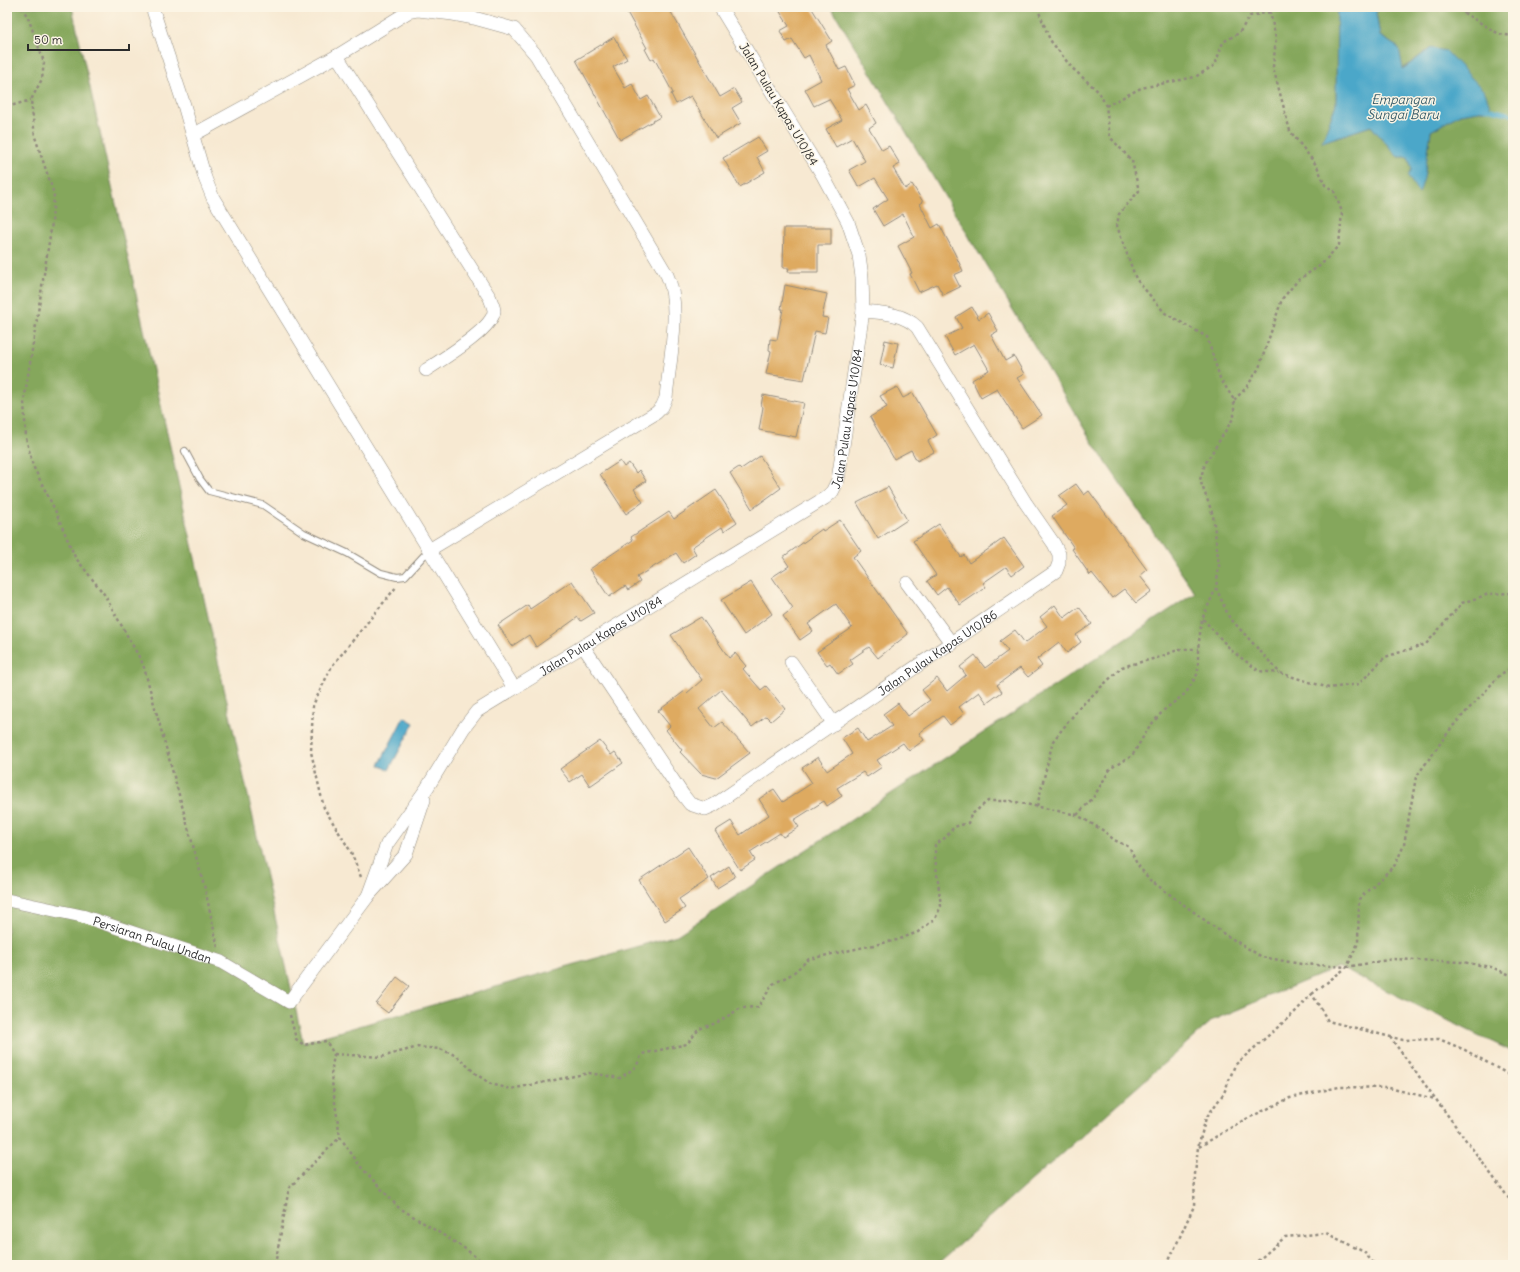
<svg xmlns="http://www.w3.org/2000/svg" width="1520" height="1272" font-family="Delius,sans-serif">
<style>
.forest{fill:#85a75c;stroke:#586944}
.water{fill:#4ba7c9;stroke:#3b697a}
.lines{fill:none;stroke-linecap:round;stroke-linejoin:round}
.stream{stroke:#4ba7c9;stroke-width:4}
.building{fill:#deaa61}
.lane-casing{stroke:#918a7e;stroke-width:8}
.street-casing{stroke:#918a7e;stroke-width:14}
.path{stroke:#918a7e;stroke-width:2.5;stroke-dasharray:3 3;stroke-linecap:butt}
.lane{stroke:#fff;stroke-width:6}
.street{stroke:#fff;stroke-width:13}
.labels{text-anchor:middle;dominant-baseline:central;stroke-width:3;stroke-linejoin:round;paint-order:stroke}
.street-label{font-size:12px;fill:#2b2b2b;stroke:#fcf5e5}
.water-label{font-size:13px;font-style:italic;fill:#385d6a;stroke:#fcf5e5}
</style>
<rect width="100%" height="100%" fill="#fcf5e5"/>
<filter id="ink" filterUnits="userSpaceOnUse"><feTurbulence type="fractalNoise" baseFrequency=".025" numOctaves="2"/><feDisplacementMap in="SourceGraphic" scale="8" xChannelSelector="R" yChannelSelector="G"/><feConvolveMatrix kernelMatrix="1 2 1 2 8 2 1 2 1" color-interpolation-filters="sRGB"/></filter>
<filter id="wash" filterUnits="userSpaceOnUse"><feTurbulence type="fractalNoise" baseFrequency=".012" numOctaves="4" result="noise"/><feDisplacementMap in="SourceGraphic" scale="16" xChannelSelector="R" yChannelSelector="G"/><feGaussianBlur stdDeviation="0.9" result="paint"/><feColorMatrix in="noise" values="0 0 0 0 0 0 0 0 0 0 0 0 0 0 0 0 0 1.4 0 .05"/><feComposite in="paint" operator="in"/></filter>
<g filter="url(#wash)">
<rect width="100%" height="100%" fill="#f7e9d2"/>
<path class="forest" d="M7,7H72L303,1042L677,935L1195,593L1094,445L831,7H1337L1336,104L1322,142L1371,126L1398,157H1408L1412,169L1424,178L1431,131L1460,114L1490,109L1431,48L1402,69L1399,48L1380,36L1376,13L1379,7H1513V1052L1338,967L1213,1020L936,1265H7Z"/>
<path class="water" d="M1337,7H1379L1376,13L1380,36L1399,48L1403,69L1431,48L1446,51L1485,92L1491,109L1460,114L1431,131L1424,178L1419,194L1408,176L1412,169L1408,157H1398L1371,126L1322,142L1336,104Z
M404,717L414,723L389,770L379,765Z"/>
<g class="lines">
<path class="stream" d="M1486,108L1513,115"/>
</g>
<g id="blocks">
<path class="building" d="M624,7H668L720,97L734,89L742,102L732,108L741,123L716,138L691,96L676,104L671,94L673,93L654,58L651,60L645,49L647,48Z
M777,7H811L832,41L826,45L839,70L846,67L855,85L847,89L859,110L866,105L876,123L869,128L882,150L889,146L900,164L893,168L905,189L912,184L923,202L920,204L932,228L939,224L954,252L963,271L954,275L960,287L943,295L937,284L919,292L910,274L912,273L898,246L914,237L903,214L883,226L873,209L888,199L875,178L859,187L849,170L865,161L852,138L836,147L826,129L842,120L829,99L814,106L805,89L821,80L809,55L804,58L792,39L786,42L780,31L789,26Z
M614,37L627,59L613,67L625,88L632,84L641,100L648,96L660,117L620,140L576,60Z
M758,137L767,151L757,157L765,172L740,187L723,158Z
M784,228H831V245H818V272H788L789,268H783Z
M785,285L827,294L822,317L828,318L825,333L815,331L804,380L766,374L771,351L769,350L770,339L777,340L783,309H781Z
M972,307L979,319L988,313L998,331L991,335L1005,361L1014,356L1024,374L1017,378L1042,415L1022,428L997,389L981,398L972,380L989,370L974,344L955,355L945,337L962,328L956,317Z
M885,340L898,343L893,368L880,365Z
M897,387L903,398L913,393L937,435L928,441L934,452L917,461L911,450L894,459L870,417L887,407L880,396Z
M763,395L804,403L796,437L759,430L763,407L761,406Z
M760,456L781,488L752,509L730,473L739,467L741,469Z
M620,461L624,467L629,463L636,473L639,470L646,481L634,489L643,502L626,514L600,474Z
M1076,484L1084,495L1089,491L1147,570L1140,576L1152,591L1136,603L1124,589L1112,598L1092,573L1090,575L1072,549L1074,548L1052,516L1067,505L1059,496Z
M888,487L907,520L878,539L857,503Z
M716,490L737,522L724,531L722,527L692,547L696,554L683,563L676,553L637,577L640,582L628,590L625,586L609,597L590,569L633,540L631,537L669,512L674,519Z
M840,520L861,551L853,557L908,634L878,658L869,647L850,660L853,664L838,674L830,663L827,665L817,652L852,628L836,604L808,624L813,631L800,640L783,616L793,608L772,577L789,566L783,557L822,529L823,531Z
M939,524L961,557L964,555L969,563L1004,538L1024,566L1012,575L1006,567L983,583L986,587L960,605L947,587L937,595L927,581L936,575L913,541Z
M572,581L594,613L581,621L578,617L536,647L529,635L512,646L498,625L528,605L530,609Z
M751,582L772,614L744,635L721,600Z
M1055,605L1064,618L1079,607L1092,624L1076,635L1081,642L1067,653L1059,642L1037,659L1042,666L1028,677L1020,668L997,685L1002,692L987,703L979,692L959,707L964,714L950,725L943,716L919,733L924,740L909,751L903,743L877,760L882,767L867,777L863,772L837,788L842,796L827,806L824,801L794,820L799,827L783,837L780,833L750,852L755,860L740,870L715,831L731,821L740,835L769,815L759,799L774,789L783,802L812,783L802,768L818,757L827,771L852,754L842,738L858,728L867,742L892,726L883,714L898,703L908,716L930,700L922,690L937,678L947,691L966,675L960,667L975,655L985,668L1008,651L1000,641L1015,630L1025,643L1047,626L1040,617Z
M701,617L729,658L735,653L746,666L743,669L761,690L766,686L785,709L771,721L766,716L752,727L721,690L699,709L714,728L722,722L750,753L716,778L701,774L680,752L682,750L666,730L670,726L658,711L685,691L687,693L702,680L671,635Z
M600,741L611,755L615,752L623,763L590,786L582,774L570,782L560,769Z
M688,847L709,879L679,899L685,908L665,921L639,880Z
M729,866L735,877L717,888L711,878Z
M397,977L409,986L388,1013L376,1004Z"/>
</g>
</g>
<g filter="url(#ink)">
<use href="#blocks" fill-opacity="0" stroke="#918a7e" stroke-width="1"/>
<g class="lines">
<g class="lane-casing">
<path id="lane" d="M185,451L200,479L209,491L263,505L304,533L347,553L381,573L397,577L405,576L429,550"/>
</g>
<g class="street-casing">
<g id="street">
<path d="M152,7L184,105L205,178L213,198L514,688"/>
<path d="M337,56L490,298C491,302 494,307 494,311C493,329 441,360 426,370"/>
<path d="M193,135L337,56L408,12L418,10L453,14L474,18L514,29L536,55L667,275C682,306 669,363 666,398L662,407L656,413L429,550"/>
<path d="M907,583L952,644"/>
<path id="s1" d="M583,646L683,795L690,804L705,809L714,805L1056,571L1059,563V554L1054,544L1025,502L917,327C902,313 883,313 863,311"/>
<path d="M791,662L834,724"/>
<path id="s2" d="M368,896L387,844L427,788L463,729L477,711L825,498L832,492L838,480L863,311L862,277L859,255L848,222L822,174L720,7"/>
<path id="s3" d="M7,900L82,916L221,962L289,1002L368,896L406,854L424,800"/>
</g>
</g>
<path class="path" d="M22,7L29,20L44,62L42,79L31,100L35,137L54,194L52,223L24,401L26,438L33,466L55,510L75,557L104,594L143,664L205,889L218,948
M1040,7L1039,12L1050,40L1072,68L1099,92L1106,106L1110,137L1132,161L1139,191L1119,214L1117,226L1136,279L1165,313L1207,337L1220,378L1234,400V417L1205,464L1200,480L1213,515L1219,566L1216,588L1229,617L1280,673L1329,688L1359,684L1385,657L1426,644L1462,603L1489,594L1513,593
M1462,7L1464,13L1499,34L1513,36
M1106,106L1141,88L1195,77L1215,65L1223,42L1239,33L1250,16L1271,12
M7,107L31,100
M1234,400L1246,388L1259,368L1282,299L1298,280L1321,265L1339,245L1342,212L1334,191L1325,185L1317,166L1290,131L1273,67L1276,39L1269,7
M1203,619L1232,651L1259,671L1279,673
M1037,806L1053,741L1080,707L1122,667L1160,657L1180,649H1198
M1077,815L1093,798L1111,768L1132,756L1149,727L1164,710L1186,693L1198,673V649L1202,619L1216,588
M361,877L351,852L324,808L311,752L313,705L332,666L397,586
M1312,994L1347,967L1358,943L1359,899L1395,865L1404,845L1416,777L1452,727L1500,675L1513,666
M290,1015L296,1039L304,1045L326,1041L334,1054L331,1075L340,1137L360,1166L398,1207L464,1248L486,1265
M1390,1037L1513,1204
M334,1054L381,1057L418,1047L440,1049L457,1056L476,1074L491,1084L511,1089L589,1073L620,1078L636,1067L642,1054L687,1044L699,1029L716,1023L741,1008L758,1007L773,984L792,974L809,959L897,940L918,932L935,919L941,906L935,857V845L946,837L954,827L968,823L971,815L988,801H1011L1077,815L1104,831L1114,840L1129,847L1137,864L1150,880L1221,932L1262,957L1301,964L1347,967L1393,959L1462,962L1491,967L1513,976
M1199,1147L1242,1121L1290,1098L1339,1087L1389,1088L1435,1099
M275,1265L289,1188L340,1137
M1167,1265L1194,1206L1195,1174L1198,1147L1206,1118L1224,1093L1235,1065L1295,1012L1312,994L1328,1021L1403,1040L1439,1039L1465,1050L1513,1077
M1253,1265L1285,1237L1326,1233L1364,1252L1375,1265"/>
<use href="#lane" class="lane"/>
<use href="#street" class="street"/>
</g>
</g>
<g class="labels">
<g class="street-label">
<text transform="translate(779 104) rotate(59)">Jalan Pulau Kapas U10/84</text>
<text stroke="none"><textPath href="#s2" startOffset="709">Jalan Pulau Kapas U10/84</textPath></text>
<text stroke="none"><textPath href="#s2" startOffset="361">Jalan Pulau Kapas U10/84</textPath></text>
<text stroke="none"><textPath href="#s1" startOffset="487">Jalan Pulau Kapas U10/86</textPath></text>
<text stroke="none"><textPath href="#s3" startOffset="151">Persiaran Pulau Undan</textPath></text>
</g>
<g class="water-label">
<text x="1403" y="99">Empangan<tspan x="1403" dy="15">Sungai Baru</tspan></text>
</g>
</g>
<rect width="1520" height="1272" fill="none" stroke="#fcf5e5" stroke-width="24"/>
<path d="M28 44v6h101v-6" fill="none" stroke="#2b2b2b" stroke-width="2"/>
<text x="34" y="44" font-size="12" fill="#2b2b2b" stroke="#fcf5e5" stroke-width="3" paint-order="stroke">50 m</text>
</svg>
